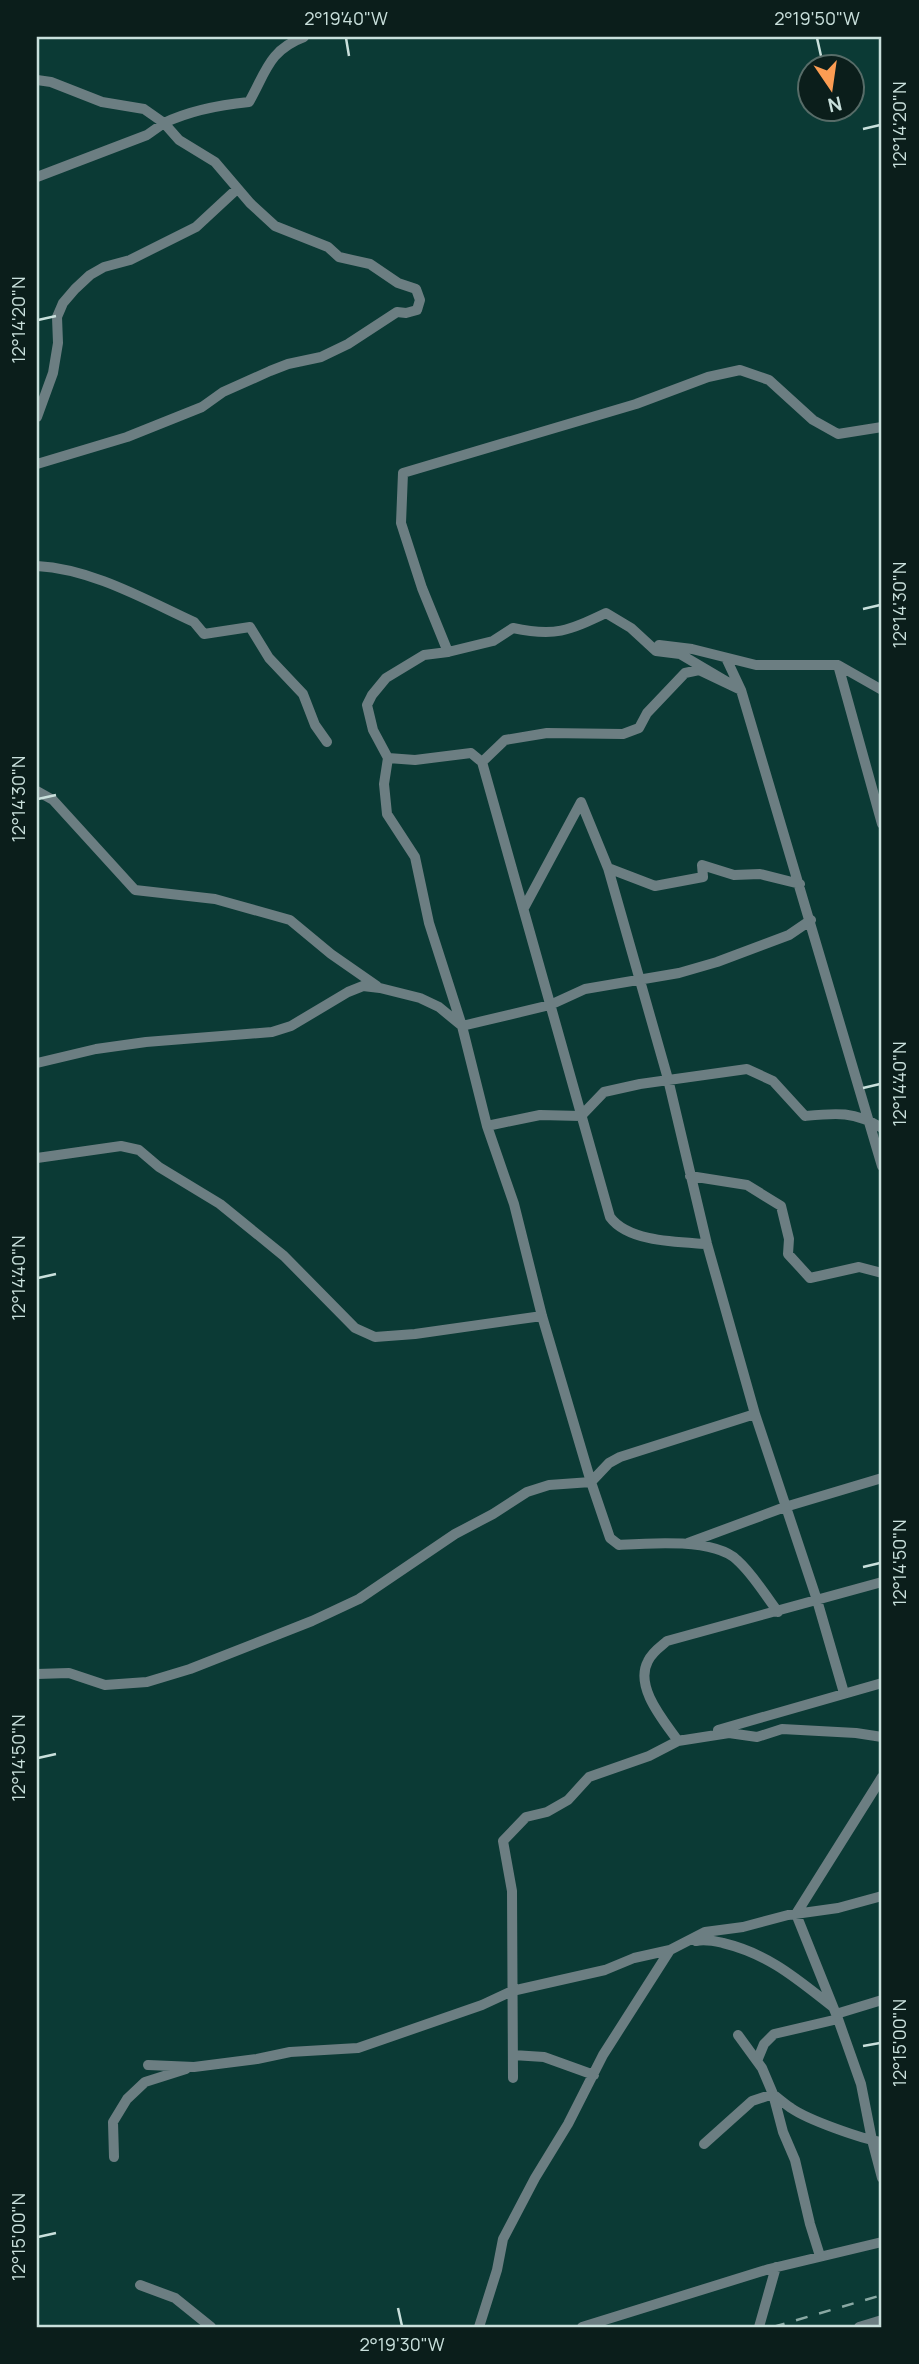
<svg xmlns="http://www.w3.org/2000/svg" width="919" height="2364" font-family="Manrope,sans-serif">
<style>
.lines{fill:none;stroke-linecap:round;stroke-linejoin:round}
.minor{stroke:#6c7e82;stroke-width:10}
.rail{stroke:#8aa9a4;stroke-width:2.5;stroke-dasharray:12 12;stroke-linecap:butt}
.ticks{fill:none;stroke:#c9e0dc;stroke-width:2.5}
.neatline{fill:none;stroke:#c9e0dc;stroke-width:2.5}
.ticks-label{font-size:18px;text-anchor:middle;fill:#c9e0dc}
</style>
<rect width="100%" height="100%" fill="#0b3a35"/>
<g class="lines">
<path class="minor" d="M37,80L51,82L102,102L144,109L164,123C191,110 219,105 249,102C266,72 269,50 304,37
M37,177L147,135L164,123L179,140L215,162L250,203L275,226L328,247L339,257L370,264L398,283L416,289L420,300L417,310L406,313L397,312L348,344L321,357L288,364L270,371L223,392L202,407L127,437L37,464
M37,417L53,373L58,343L57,317L63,303L75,289L90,275L104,267L130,260L196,227L237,189
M37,566C92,569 144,599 194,622L204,634L250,627L269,658L303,694L315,725L327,742
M606,613L631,628L656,651L680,654L741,690L699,670L685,673L647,713L639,728L623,734L547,733L505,740L482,762L471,753L415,760L388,758L373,730L367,705L372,695L386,678L424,655L448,652L493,641L513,628C555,637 568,631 606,613Z
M659,645L692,649L756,665H838L882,690
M448,652L422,588L401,523L403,473L636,404L708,377L740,370L769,380L813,420L838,434L882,427
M726,658L741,690L882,1166
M838,665L882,824
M388,758L384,784L387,814L415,857L429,923L462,1026L487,1126L514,1204L542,1316L591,1482L610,1538L619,1545C649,1543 714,1538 737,1560C753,1574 765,1595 778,1612
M482,762L610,1217C628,1242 678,1242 707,1244
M37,791L53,800L135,890L215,899L290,920L331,954L377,986
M608,868L668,1079L707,1244L755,1414L817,1600L844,1693
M524,908L581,802L608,868L655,886L703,877L702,865L734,875L760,874L800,884
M37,1063L96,1049L146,1042L272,1032L291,1026L348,992L363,986L380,988L420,998L439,1007L462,1026L550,1005L585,989L679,973L717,962L789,935L811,920
M487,1126L540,1115L581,1116L604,1092L640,1084L747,1069L773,1081L805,1116C836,1113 854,1111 882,1128
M37,1158L121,1146L139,1150L159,1167L220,1204L284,1256L355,1328L375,1337L415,1334L542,1316
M690,1176L747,1185L781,1206L789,1239L788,1254L810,1278L859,1267L882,1273
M688,1543L785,1507L882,1478
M37,1674L69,1673L105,1685L147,1682L190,1669L312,1621L359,1599L455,1534L493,1514L527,1492L549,1485L591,1482L609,1463L620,1457L755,1414
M718,1730L882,1683
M683,1740L678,1741C664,1721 634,1687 648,1661C652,1652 660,1647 667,1641L882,1582
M696,1941C706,1939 714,1941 723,1943C769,1954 797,1979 833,2007
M836,2014L882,2000
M838,2019L796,1914L882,1777
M738,2035L762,2068L773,2094L783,2132L795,2160L810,2224L820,2256
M513,2055L544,2057L594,2075
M757,2061L764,2044L774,2034L838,2019L861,2084L872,2140L882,2178
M148,2065L194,2067L257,2059L290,2052L358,2048L482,2005L512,1991L605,1970L634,1958L670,1950L705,1932L743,1927L788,1915L838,1908L882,1896
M513,2078L512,1891L503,1841L526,1817L547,1812L568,1800L589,1777L649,1756L678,1741L729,1733L757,1737L782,1729L856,1733L882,1737
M704,2144L752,2101L773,2094C779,2099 785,2104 791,2108C808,2120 862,2139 882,2142
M114,2157L113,2122L127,2099L145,2082L186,2069
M140,2285L175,2298L211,2327
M479,2327L497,2270L503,2239L535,2178L568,2124L603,2055L670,1950
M582,2327L769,2269L882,2242
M759,2327L776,2267
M859,2327L882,2320"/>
<path class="rail" d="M773,2327L882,2295"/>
</g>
<path class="ticks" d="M346,38L349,56M817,38L821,56M863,129L880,125M38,320L56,316M863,609L880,605M38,799L56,795M863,1088L880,1084M38,1278L56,1274M863,1567L880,1563M38,1758L56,1754M863,2046L880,2043M38,2237L56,2233M398,2308L402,2326"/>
<rect width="919" height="2364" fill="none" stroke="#0b1e1b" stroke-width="77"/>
<g transform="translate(831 88) rotate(167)"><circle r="33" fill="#0b1e1b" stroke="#576c68" stroke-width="2"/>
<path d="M0-5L12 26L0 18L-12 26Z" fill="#fc9d53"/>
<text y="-10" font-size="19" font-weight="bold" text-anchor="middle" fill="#c9e0dc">N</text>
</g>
<rect x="38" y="38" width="842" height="2288" class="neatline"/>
<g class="ticks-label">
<text x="346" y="25">2°19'40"W</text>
<text x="817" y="25">2°19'50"W</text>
<text transform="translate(900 125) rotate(-90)" y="6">12°14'20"N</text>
<text transform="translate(19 320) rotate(-90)" y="6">12°14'20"N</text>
<text transform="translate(900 605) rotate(-90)" y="6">12°14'30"N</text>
<text transform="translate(19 799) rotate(-90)" y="6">12°14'30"N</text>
<text transform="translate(900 1084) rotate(-90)" y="6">12°14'40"N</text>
<text transform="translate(19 1278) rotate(-90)" y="6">12°14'40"N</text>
<text transform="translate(900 1563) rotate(-90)" y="6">12°14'50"N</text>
<text transform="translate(19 1758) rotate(-90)" y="6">12°14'50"N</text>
<text transform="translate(900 2043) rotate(-90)" y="6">12°15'00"N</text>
<text transform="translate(19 2237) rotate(-90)" y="6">12°15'00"N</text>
<text x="402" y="2351">2°19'30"W</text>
</g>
</svg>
